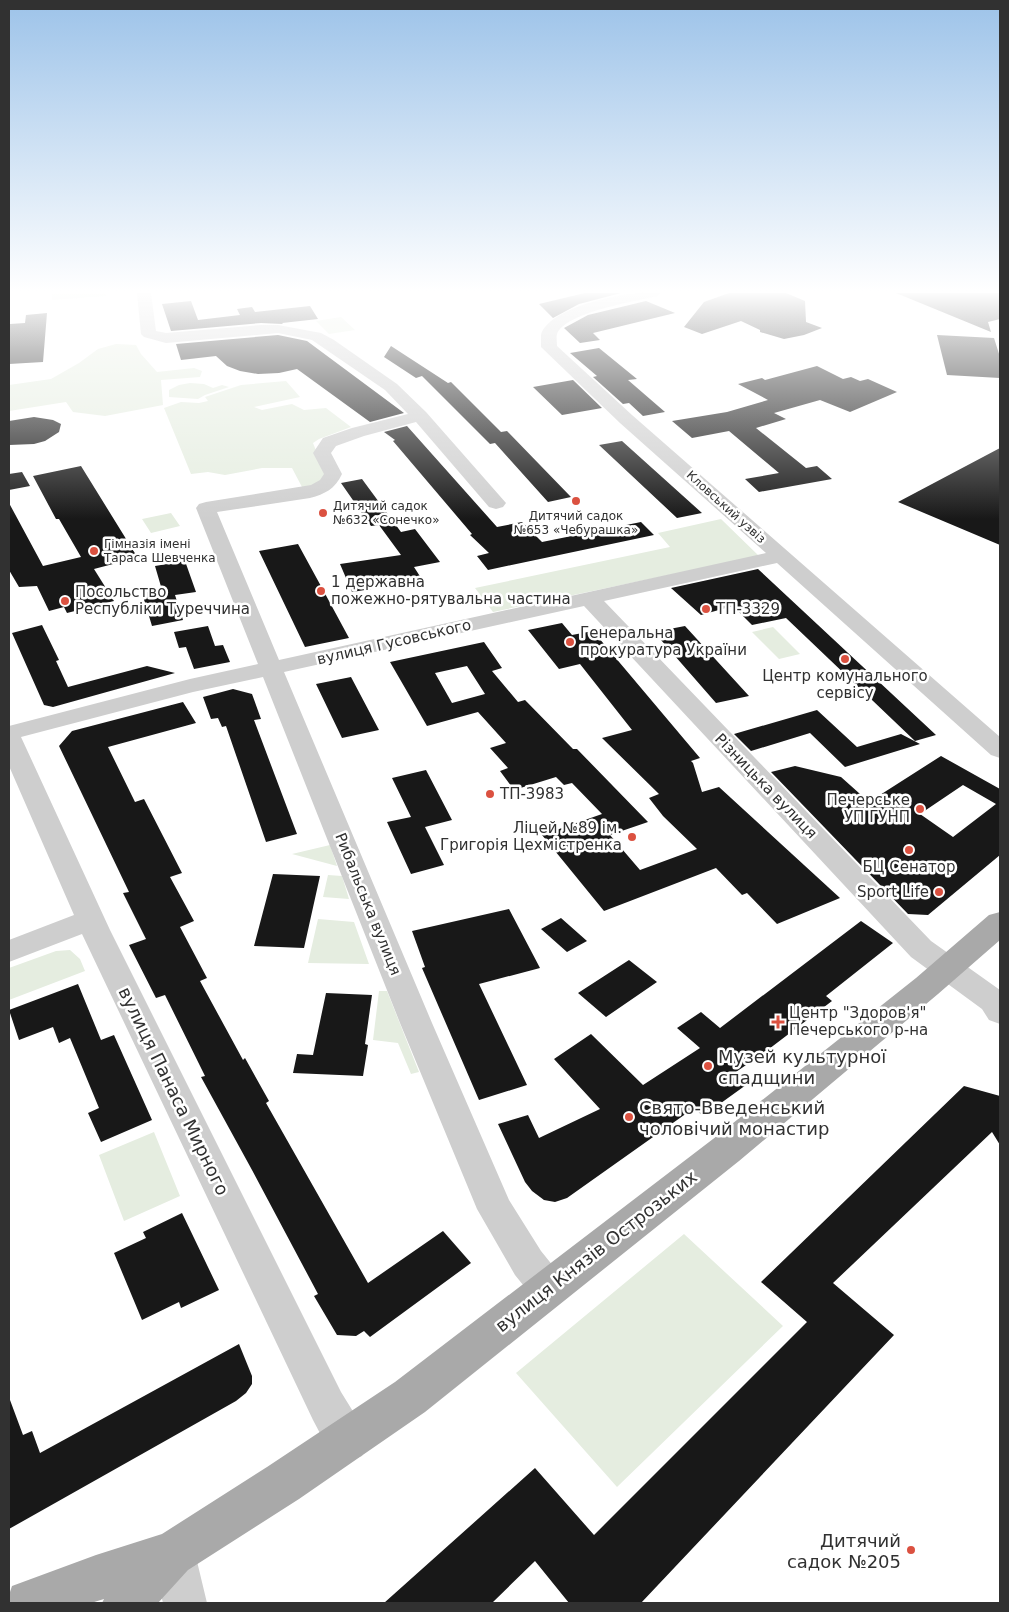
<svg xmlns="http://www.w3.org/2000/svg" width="1009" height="1612" font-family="'DejaVu Sans',sans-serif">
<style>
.green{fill:#e5ede0}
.building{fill:#181818;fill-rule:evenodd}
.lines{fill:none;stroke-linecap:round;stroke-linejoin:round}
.minor{fill:#cecece;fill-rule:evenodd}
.major{fill:#a9a9a9;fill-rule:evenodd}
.poi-dot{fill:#db5140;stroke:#fff;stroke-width:2}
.labels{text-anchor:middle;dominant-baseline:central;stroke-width:5;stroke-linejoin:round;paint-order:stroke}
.far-poi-label{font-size:12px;fill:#313131;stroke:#fff;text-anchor:start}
.far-street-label{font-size:12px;fill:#313131;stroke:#fff}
.poi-label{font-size:15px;fill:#313131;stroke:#fff;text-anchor:start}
.street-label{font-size:15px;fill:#313131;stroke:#fff}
.near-poi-label{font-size:18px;fill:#313131;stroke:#fff;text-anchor:start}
.near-street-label{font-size:18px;fill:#313131;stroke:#fff}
</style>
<rect width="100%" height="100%" fill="#fff"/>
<path class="green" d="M52,293H106V296L52,300Z
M341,317L355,330L329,334L316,321Z
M116,344L136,345L141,354L157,372L194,368L202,371L200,377L161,380L163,405L105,416L73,412L66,402L9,411V385L51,379L79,363L98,349Z
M286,381L300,397L254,407L262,410L292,404L304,410L326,408L351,427L319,439L313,443L325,473C322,484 312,486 302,487L292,468H262L225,475L208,472L191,474L164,408L181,402L199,403L208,401L205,397L241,385Z
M190,383L204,384L213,388L222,385L229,387L205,395L198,399L169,397V390L179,385Z
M171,513L180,526L151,533L142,519Z
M721,519L759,556L493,612L475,588L670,547L658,533Z
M773,627L800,654L779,659L752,632Z
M330,845L337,866L292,854Z
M328,875L342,876L349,899L323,897Z
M318,919L354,922L369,964L308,963Z
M70,950L80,959L85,971L9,1000V968L56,951Z
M379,991H387L419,1072L411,1074L398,1043L373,1040Z
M154,1132L180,1196L124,1221L99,1155Z
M684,1234L783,1326L617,1487L516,1373Z"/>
<path class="building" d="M585,293H621L579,304L553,318L539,304Z
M729,293H786L805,301L806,322L822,328L804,335L784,339L760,332V330L741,321L702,334L684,327L704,302Z
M896,293H1000V319L988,322L991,332Z
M191,301L198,320L240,315L237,309L252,307L255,312L310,306L318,319L282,323L283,324L261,323L171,331L162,304Z
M646,301L675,313L593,333L600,340L580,343L564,328L588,315Z
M47,313L43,362L9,364L10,324L25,323L26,315Z
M278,335L307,341L404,413L370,422L297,369L279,373L258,374L240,371L227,366L216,356L181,360L176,344Z
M937,335L994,338L1000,357V378L947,375Z
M391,346L448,383L451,382L501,432L507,431L571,497L548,502L495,443L490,444L422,376L416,378L384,357Z
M599,348L637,379L628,380L665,412L643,416L629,403L623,404L593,377L597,376L570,353Z
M817,366L843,379L851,377L860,381L868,379L897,392L850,412L820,400L774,413L786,419L756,428L806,468L817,466L832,479L759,492L745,479L779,473L729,431L692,438L672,421L727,412L768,400L738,384L762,378L765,380Z
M573,380L602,408L562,415L533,387Z
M34,417L53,420L61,424L59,432L45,441L34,444L9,445V421Z
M407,426L497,527L522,522L542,542L641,522L654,535L488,570L477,556L489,553L470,535L472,534L393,441L395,440L384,432Z
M622,441L702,513L677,518L599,445Z
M1000,448V545L898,502Z
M81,466L136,555L111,561L113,564L94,569L114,601L67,613L64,607L49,611L37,586L19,587L9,570V503L43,566L81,557L59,519H56L33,476Z
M22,472L30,486L9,490V474Z
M362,479L401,532L415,529L440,562L414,567L423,581L352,592L340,564L401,555L379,525L371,526L341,483Z
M298,544L322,588L349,638L305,647L259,551Z
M185,561L196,592L175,595L183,620L152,626L142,593L162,590L155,566Z
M758,569L936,735L915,741L786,618L752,625L733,606L701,615L671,588Z
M562,623L572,635L593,631L700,758L691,761L693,763L702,792L719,787L840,898L777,924L747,893L742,895L716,868L604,911L542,835L602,814L572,783L564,785L556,777L514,790L500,771L508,768L490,748L506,743L478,712L427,726L390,662L484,642L502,668L492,671L518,702L525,700L573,749H577L648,822L610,835L640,870L697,849L663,816L649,798L659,794L602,738L632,730L580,664L559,669L528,630ZM467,666L485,694L452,703L435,673Z
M42,625L59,660L56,661L68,687L147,666L175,673L53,707L44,705L12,633Z
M208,626L215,646L223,645L230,662L194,669L186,647L179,648L174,632Z
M685,626L749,696L716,703L654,632Z
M351,677L379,730L342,738L316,684Z
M233,689L252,694L261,719L254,720L297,834L266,842L226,726L222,727L218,718L211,719L203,697Z
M183,702L196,723L108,747L135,802L144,799L182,873L170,877L194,921L180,927L207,978L200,981L243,1060L245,1058L269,1101L266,1103L368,1283L443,1231L471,1263L370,1337L364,1331L356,1336L337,1335L314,1296L318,1294L252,1170L201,1077L205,1076L165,995L156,998L129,945L146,939L123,893L129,892L59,746L72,731Z
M817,710L857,747L901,734L920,744L845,767L810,733L751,751L734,734Z
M941,756L1000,789V855L928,915L908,914L771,772L795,766L841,777L869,802ZM963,785L996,804L953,837L920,814Z
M426,770L452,820L425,827L444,865L411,874L387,822L411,817L392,778Z
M273,874L320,876L304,948L254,946Z
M509,909L540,968L479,984L527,1085L479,1100L422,968L425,967L412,931Z
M561,918L587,941L567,952L541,929Z
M861,921L893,943L826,996L832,1001L765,1052L733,1074L746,1085L703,1116L694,1108L567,1198L555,1202L544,1200L532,1191L525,1182L498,1124L528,1115L539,1138L600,1109L554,1059L591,1034L643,1085L700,1048L677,1028L701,1012L720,1028Z
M629,960L657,982L606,1017L578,993Z
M78,984L101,1040L114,1035L152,1120L101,1142L88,1113L99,1108L70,1038L59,1043L53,1027L19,1040L9,1010Z
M326,993L372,995L365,1044L368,1045L363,1076L293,1073L297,1054L313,1055Z
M964,1086L1000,1096V1145L992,1132L833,1283L894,1335L641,1603H569L535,1561L492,1603H384L535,1468L594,1535L807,1322L761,1282Z
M182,1213L219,1290L181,1308L179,1302L142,1320L114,1253L146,1238L143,1232Z
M239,1344L252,1376V1384L246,1393L236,1401L9,1529V1401L10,1400L23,1435L32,1431L40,1453Z"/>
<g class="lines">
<path class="minor" d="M137,293H151L156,331L166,333L261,325H278L321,333L334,340L397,384L426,412L506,503L503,507L496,509L489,507L416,422L364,436L336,446L331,453L342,474C335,489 325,494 310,498L217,512L279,660L766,553L620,423L541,347C541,344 541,339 541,335C548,310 607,297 629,294C639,292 650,293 660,293L658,296C636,301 566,312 557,334C556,337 557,342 557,346L632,415L1000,737V758L991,755L777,563L604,601L931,941L1000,990V1024L989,1020L982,1009L911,957L584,606L284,672L432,1023L509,1200L541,1251L562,1277L568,1289L562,1301L549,1306L536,1301L515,1275L477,1209L400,1023L263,677L193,692L21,737L110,930L341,1392L362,1426L368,1441L362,1456L347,1462L332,1456L313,1420L82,934L9,962V940L74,915L9,766V726L190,679L258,664L196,508L199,504L206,502L311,485L320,480L324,474L313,453L323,438L352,428L408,414L385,390L312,340L278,333L166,343L144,337L141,334Z
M173,1531L189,1537L195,1553L207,1603H163L151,1553L157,1537Z"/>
<path class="major" d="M1000,912V940L938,994L739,1161L425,1412L299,1499L188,1570L158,1603H102L104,1599L91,1603H9V1595L12,1586L96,1555L162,1534L267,1467L395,1382L713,1139L916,978L989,915Z"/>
</g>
<linearGradient id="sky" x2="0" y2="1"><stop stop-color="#9dc3e9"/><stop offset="0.56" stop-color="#fff"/><stop offset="1" stop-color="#fff" stop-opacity="0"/></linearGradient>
<rect width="1009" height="519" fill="url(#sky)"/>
<g class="poi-dot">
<circle cx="576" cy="501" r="5"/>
<circle cx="323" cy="513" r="5"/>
<circle cx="94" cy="551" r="5"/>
<circle cx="321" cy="591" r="5"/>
<circle cx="65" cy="601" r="5"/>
<circle cx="706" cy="609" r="5"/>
<circle cx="570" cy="642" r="5"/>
<circle cx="845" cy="659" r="5"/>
<circle cx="490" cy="794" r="5"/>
<circle cx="920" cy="809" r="5"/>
<circle cx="632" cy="837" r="5"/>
<circle cx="909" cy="850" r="5"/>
<circle cx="939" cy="892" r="5"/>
<path d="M775.5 1014.5h5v5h5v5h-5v5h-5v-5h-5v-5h5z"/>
<circle cx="708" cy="1066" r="5"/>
<circle cx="629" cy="1117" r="5"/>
<circle cx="911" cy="1550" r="5"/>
</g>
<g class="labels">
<g class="far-poi-label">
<text x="333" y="506">Дитячий садок<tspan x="333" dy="14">№632 «Сонечко»</tspan></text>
<text x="576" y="516" text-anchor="middle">Дитячий садок<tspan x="576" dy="14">№653 «Чебурашка»</tspan></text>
<text x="104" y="544">Гімназія імені<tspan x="104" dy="14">Тараса Шевченка</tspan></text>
</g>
<g class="far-street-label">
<text transform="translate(726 507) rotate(42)">Кловський узвіз</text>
</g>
<g class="poi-label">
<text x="331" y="582">1 державна<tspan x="331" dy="17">пожежно-рятувальна частина</tspan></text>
<text x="75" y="592">Посольство<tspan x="75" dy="17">Республіки Туреччина</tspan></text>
<text x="716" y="609">ТП-3329</text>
<text x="580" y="633">Генеральна<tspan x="580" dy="17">прокуратура України</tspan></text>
<text x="845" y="676" text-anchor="middle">Центр комунального<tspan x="845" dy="17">сервісу</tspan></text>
<text x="500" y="794">ТП-3983</text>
<text x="910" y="800" text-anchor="end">Печерське<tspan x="910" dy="17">УП ГУНП</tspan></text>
<text x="622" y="828" text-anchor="end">Ліцей №89 ім.<tspan x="622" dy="17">Григорія Цехмістренка</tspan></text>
<text x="909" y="867" text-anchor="middle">БЦ Сенатор</text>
<text x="929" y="892" text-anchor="end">Sport Life</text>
<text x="789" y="1013">Центр "Здоров'я"<tspan x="789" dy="17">Печерського р-на</tspan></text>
</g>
<g class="street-label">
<text transform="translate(394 642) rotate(-13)">вулиця Гусовського</text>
<text transform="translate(766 786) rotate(46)">Різницька вулиця</text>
<text transform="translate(368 904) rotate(68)">Рибальська вулиця</text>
</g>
<g class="near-poi-label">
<text x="718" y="1056">Музей культурної<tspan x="718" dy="21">спадщини</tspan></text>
<text x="639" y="1107">Свято-Введенський<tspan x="639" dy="21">чоловічий монастир</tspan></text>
<text x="901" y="1540" text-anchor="end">Дитячий<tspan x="901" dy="21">садок №205</tspan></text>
</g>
<g class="near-street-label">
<text transform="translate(174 1091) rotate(64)">вулиця Панаса Мирного</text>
<text transform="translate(596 1251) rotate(-38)">вулиця Князів Острозьких</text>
</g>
</g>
<rect width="1009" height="1612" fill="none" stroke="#313131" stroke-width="20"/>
</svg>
